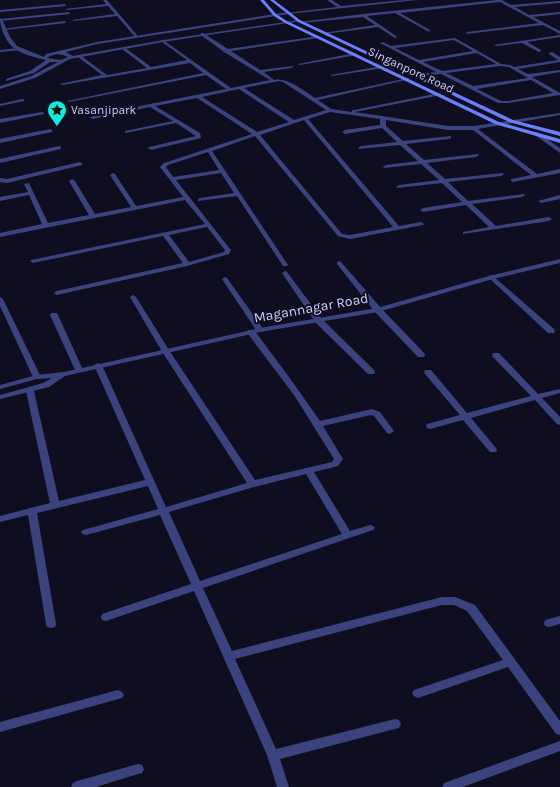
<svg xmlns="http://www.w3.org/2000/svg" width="560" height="787" font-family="Karla,sans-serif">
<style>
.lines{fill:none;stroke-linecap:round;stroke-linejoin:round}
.minor{fill:#3a437e;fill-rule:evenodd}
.tertiary{fill:#3a437e;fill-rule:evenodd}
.secondary{fill:#6a7ffa;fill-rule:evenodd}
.labels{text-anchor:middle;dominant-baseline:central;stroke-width:4;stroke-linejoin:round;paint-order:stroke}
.far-street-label{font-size:12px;fill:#cfd1fd;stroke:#0e0e20}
.far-poi-label{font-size:12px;fill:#cfd1fd;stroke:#0e0e20;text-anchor:start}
.street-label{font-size:14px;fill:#cfd1fd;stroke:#0e0e20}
</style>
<rect width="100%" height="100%" fill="#0e0e20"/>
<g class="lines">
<path class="minor" d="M103,0H107L137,35V37H135L117,16L74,21L72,20L115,14L108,6L67,10L65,9L106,4Z
M327,0H332L341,6L404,0H417L288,14L286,13L337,7Z
M497,0H502L511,5L560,1V3L515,7L529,15L560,12V14L533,17L560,31V34L543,25L466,34L467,32L539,23L500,2L400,13L430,30L429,32L395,13L367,16L396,36L397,37L395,38L378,27L325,34L323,33L375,25L363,17L301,23L299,22L363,14Z
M65,4L66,6L0,12V10Z
M69,12L70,14L0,21V19Z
M65,21L66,23L4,30L2,29Z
M201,33H203L228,49L319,36L320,37L318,38L231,51L260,70L293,66V67L291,68L264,72L274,80C288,77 303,91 315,98L408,78L410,79L318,100L331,109L352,112V110H354L439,93L441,94V95L355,112L448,126H474L560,113V115L478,129L537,174L560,169V173L513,182L511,181V179L531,175L473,130H448L386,120V126L403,141L451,136V138L449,139L406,144L424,160L478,154L479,155L476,157L427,163L445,179L503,173L504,174L501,176L448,182L468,201L524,194L525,195L522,197L472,204L496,226L549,217L552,219L549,221L463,234V232L489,227L466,205L423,212L420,210L423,208L462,202L442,183L397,188L396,187L399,185L439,180L421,164L384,168L383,167L386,165L418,161L400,145L359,149L358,148L361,146L397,142L382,128L345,134L342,132L345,130L380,125V119L330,112L308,119L399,226L421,222L424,224L423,225L350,239L338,236L255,136L212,151L288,265L287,266H283L237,196L198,201V199L200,198L234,193L221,173L176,180L230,249L231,250L229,254L187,266L57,295L55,294L54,293L55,292L57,291L183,263L163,236L33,263L30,261L31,260L205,224L185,200L0,237V233L42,224L29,195L0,201V197L28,192L24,184L29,183L48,223L89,215L69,181L72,179L75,181L95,214L131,207L110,175L113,173L115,174L136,206L183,197L160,167L164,163L252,134L197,98L155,106L200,133L201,138L151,150L148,148L149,147L196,136L176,123L125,133V131L173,121L150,107L93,119L90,117L150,104L226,89L206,75L69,102L67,101L203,73L190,63L62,85L60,84L102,75L78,57V55H80L107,75L147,68L122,49V47H124L151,67L187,60L162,42L161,41L163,40L231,88L270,80L224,52L201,35ZM279,81L283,82L326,110L294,120L244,88ZM239,89L289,122L257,132L202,97ZM304,120L393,227L350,235L342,234L260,135ZM208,152L219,170L173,177L166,167L168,165ZM207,227L225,250L224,252L189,262L169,235Z
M560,35V37L527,42L541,50V51L539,52L522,43L496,46L494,45Z
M455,38L501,64L510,65L514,67L558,60L548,53L552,52L560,57V62L518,69L528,74L560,70V72L532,77L560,93V95L508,103H498L441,74L414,77V76L416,75L436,72L380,43L383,42L391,46ZM454,40L473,51L419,60L395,48ZM477,53L496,64L442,71L423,62ZM500,66L509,67L528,78L473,86L446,73ZM531,80L553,93L508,101H501L477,89Z
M19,48H21V50L0,52V50Z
M355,53L357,54V55L300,65L298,64Z
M382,66L384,67V68L332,76L330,75Z
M22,99H24V101L0,106V104Z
M42,112L44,113V114L0,123V119Z
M50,129L52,130V132L0,143V139Z
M537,132L560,148V153L535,135L534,134Z
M59,146L61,147V149L0,163V159Z
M80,162L82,163V165L7,183L0,182V178L7,179Z
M560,195V199L541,203L538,201Z
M339,261L341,262L381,308L424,353L425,355L424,357H418L375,312L337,264V262Z
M285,271L287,272L322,319L374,370L375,372L374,374H368L316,323L282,273Z
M491,275L493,276L554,329L555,331L554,333H548L489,278L488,277Z
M225,277L227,278L264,330L263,332H260L256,330L222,279Z
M133,295L136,297L169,350L255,480L332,462L334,459L294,395L248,334L247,332L248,330H254L289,377L320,421L372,409L380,412L394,431L390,434L387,433L374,416L371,415L323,426L343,459L338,466L314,472L350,531L370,525L373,526L375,528L373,530L203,588L232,651L442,597H455L475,605L560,721V735L556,734L508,667L418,698L414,696L412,693L414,690L503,660L467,611L454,605H442L235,659L276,749L395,719L399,720L401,724L399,728L395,729L280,759L289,787H277L267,755L194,591L106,621L102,620L101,617L102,614L191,584L160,515L86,535L83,534L81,532L83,530L158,509L148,486L37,513L56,624L55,627L51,628L47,627L46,624L28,515L0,522V516L50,503L26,391L27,389H33L34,391L59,501L145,480L94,365L98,363L102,365L166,507L247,483L161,350L130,297ZM306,474L342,534L200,581L169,512L254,487Z
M0,297L3,299L41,377L40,379H34L33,377L0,306Z
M51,313H57L58,315L83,370L82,372H79L75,370L50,315Z
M493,353H499L538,394L560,389V393L542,398L560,417V425L557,424L535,400L471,418L496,448L497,450L496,452H490L463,420L430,429L427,428L426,426L427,424L460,415L425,374L424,372L425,370H431L467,413L531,396L493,357L492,355Z
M560,616V624L549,627L545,626L544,623L545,620Z
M118,690L122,692L124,695L122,698L0,732V722Z
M560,741V751L463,787H442L444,783Z
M138,764L142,765L144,769L142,773L138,774L96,787H71L73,783L77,781Z"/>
<path class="tertiary" d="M288,12L289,14L97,44L66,52L73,56L163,40L299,20L301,21L163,42L70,59L35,78L0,89V86L31,76L58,62H50L34,73L6,81V79L30,71L46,60C37,58 22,54 15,49C6,43 0,28 0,18L2,19L10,37L17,46L44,57L46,54L97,42ZM57,54L63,55L68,57L61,60L47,58L50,56Z
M560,259V263L493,279L378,312L260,332L65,376L49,387L0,399V395L43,383L52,378L37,379L0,389V385L37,375L64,372L260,328L377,308L489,276Z"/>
<path class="secondary" d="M260,0H264L276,14L287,21L499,122L560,139V143L495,124L285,23L274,16Z
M270,0H274L300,20L513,120L560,132V136L509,122L298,22Z"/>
</g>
<defs>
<g id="sight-pin" transform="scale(1)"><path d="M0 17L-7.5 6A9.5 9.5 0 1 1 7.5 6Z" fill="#09efdf" stroke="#0e0e20"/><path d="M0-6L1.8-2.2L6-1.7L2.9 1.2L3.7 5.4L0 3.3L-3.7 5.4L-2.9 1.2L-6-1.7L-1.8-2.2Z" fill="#111"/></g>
</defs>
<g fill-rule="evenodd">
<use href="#sight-pin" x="57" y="110"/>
</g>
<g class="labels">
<g class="far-street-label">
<text transform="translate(411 70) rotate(25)">Singanpore Road</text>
</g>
<g class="far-poi-label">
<text x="71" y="110">Vasanjipark</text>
</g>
<g class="street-label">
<text transform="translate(311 308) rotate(-10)">Magannagar Road</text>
</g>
</g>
</svg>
